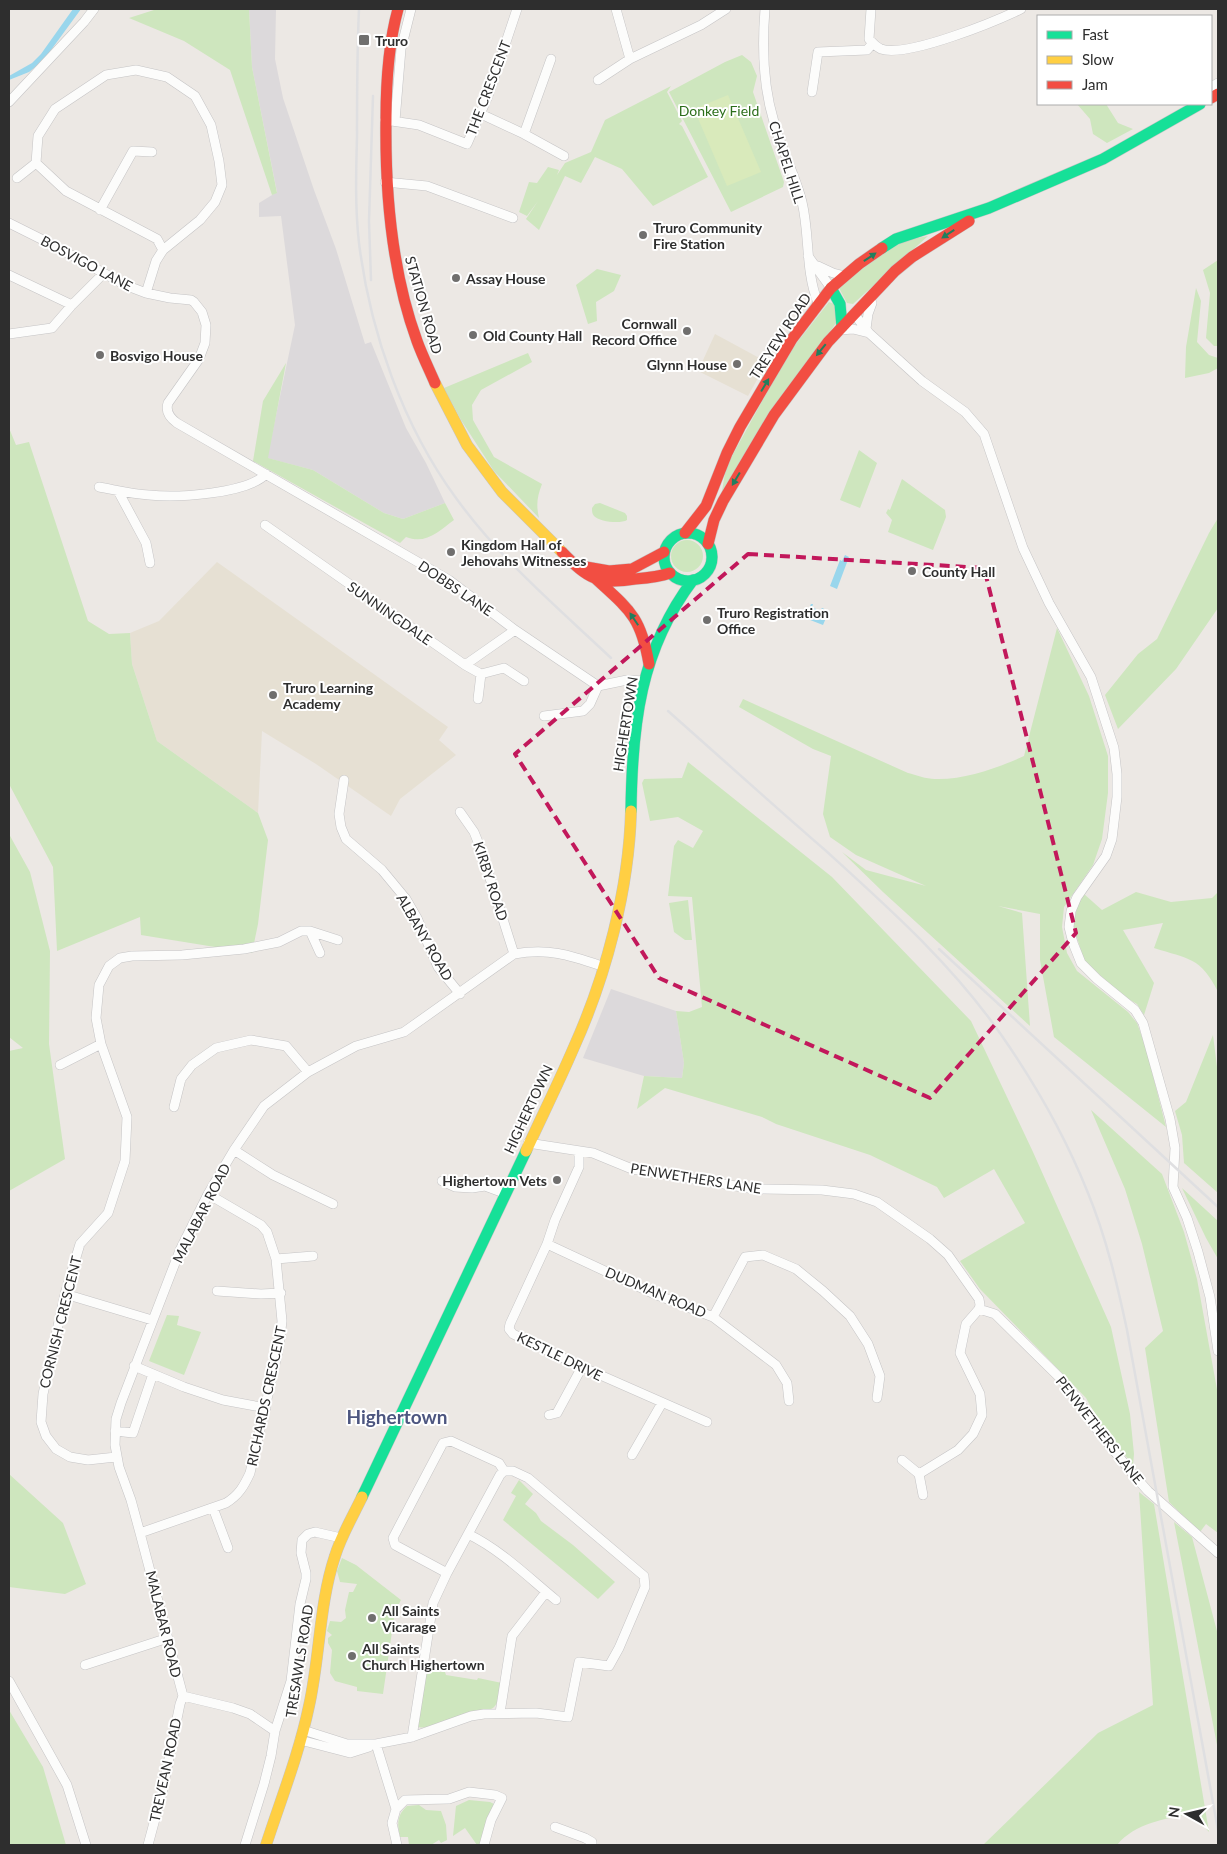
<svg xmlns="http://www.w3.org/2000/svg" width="1227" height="1854" font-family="Lato,sans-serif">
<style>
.industrial{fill:#dcd9db}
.education{fill:#e6e0d3}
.green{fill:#cee6be}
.pitch{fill:#d9eabb}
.water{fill:#99d6ec}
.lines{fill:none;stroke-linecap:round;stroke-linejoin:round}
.street-casing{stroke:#c5c4c5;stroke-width:10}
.fast-casing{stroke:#c5c4c5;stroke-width:12}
.slow-casing{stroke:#c5c4c5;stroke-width:12}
.jam-casing{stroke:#c5c4c5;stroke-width:12}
.street{stroke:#fcfcfb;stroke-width:9}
.fast{stroke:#16e098;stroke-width:11}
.slow{stroke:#ffcf43;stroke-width:11}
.jam{stroke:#f24e42;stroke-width:11}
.rail{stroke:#dfdfe1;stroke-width:2.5}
.oneway{fill:#237e5e}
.marked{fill:none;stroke:#c2185b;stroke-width:4;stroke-dasharray:10 6;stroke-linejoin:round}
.poi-dot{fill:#706f6e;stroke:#fff;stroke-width:2}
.labels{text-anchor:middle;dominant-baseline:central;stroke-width:4;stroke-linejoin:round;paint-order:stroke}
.poi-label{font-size:14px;font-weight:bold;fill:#2e2e2e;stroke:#fff;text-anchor:start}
.street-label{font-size:14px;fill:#2e2e2e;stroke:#fff}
.park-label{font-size:14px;fill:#2c6e1b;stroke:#fff}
.district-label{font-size:19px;font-weight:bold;fill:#4d5680;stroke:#fff}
</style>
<rect width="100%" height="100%" fill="#ece8e4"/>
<path class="industrial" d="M249,9H276L275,59L283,98L314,190L336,249L365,344L371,342L406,428L426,463L445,503L403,519L384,513L313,470L267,458L295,325L281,216L259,217V203L277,192L252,67Z
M611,989L676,1011L684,1063L682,1078L644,1076L583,1058Z"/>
<path class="education" d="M715,334L767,362L748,396L698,371Z
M217,562L448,727L439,740L456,755L400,799L391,816L316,764L262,731L258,813L157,741L132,664L130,633L159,621Z"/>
<path class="green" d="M157,9H249L252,67L277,193L272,195L230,70L184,41L129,18Z
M742,55L751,62L757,76L753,92L784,182L783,187L731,212L669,92L725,62Z
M671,86L667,92L682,121L679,124L682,126L708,177L653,206L622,169L595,157L581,183L565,176L539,230L526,219L538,201L527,216L519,212L529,182L537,183L548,167L559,170L557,175L565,163L591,152L605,120Z
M1077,104H1106L1118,123L1133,129L1107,143L1093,134L1090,119Z
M928,236L853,304L847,303L838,286L902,241Z
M1218,260V346H1214L1206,338L1210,293L1203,270Z
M597,269L621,275L614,291L596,302L597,321L588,324L576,285Z
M1196,288L1201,301L1197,342L1209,355L1218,358V368L1209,373L1185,378L1186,347Z
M829,302L834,304L838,320L722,491L726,467L788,354Z
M528,353L532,362L481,390L472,405L473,420L494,457L542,484C537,497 536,505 539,518L494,471L461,420L444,388Z
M286,363L268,458L313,470L384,513L403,519L445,503L454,520C439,531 426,545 406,537L400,543L253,461L263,401Z
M9,428L16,445L29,442L88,621L109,634L130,633L132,664L157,741L258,813L268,840L258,924L252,953L141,935L140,917L57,951L53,867L9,784Z
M859,450L877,463L860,508L840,500Z
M902,479L945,510L946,517L933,550L888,532L892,520L886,513L888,509L890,510Z
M600,503L625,513L627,516V520C621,524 599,522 594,516C592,514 592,511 592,508L595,504Z
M1218,518V608L1176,669L1118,729L1105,695L1138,654L1157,639L1209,533Z
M671 556a16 16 0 1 1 32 0a16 16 0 1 1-32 0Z
M1057,628L1089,696L1108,756V793L1102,839L1093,865L1064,907L1062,927L1067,953L1077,971L1128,1012L1137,1023L1146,1048L1166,1127L1054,1037L1040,960V914L998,906L1022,913L1030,1026L883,892L842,852L866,870L926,886L856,855L830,837L823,814L831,756L813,749L739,707L743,699L908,773C916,775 926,779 935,779C965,780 997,768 1024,756Z
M688,762L832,877L971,1021L1033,1152L1111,1327L1130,1414L1134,1454L1133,1465L1104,1430L1086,1398L980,1289L960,1261L1025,1223L994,1169L944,1198L937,1187L870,1155L776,1124L762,1117L665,1088L637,1109L644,1076L682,1078L684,1063L676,1011L689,1012L702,1007L692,897L668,896L674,846L678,840L693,848L703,831L678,817L650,821L642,783L644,779L682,778Z
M9,834L30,872L50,951L49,1044L65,1159L9,1191V1051L23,1048L9,1037Z
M1136,892L1171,902L1212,898L1218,892V992C1201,957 1188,959 1154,948L1163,923L1123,930L1154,983L1144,1015L1137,1004L1120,994L1084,960L1073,925L1078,904L1084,894L1102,910Z
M688,900L692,940H685L674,932L669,903Z
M1213,1035L1218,1075V1193L1184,1163L1182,1135L1175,1111L1186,1102Z
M1091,1110L1162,1174L1184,1232L1197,1279L1218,1395V1533L1206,1524L1200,1532L1169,1502L1145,1348L1163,1331L1142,1244L1125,1189Z
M1182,1188L1218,1221V1259L1206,1238Z
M167,1315L179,1316L177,1325L201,1332L184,1375L149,1361Z
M9,1474L63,1523L86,1584L65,1594L9,1587Z
M519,1480L533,1494L525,1504L536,1513L541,1521L573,1545L615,1582L598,1599L503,1520L516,1496L511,1493Z
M1139,1492L1154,1504L1209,1832L1192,1813C1165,1819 1135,1823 1117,1845H983L1098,1733L1153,1705Z
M1174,1522L1192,1537L1218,1635V1750Z
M342,1558L356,1565L401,1600L395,1611L383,1694L357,1691V1687L335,1681L330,1673L332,1650L328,1643V1638L332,1635L327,1631L330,1621L341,1622L346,1618L345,1610L349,1592H353L357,1584L340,1582L337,1571Z
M423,1671L443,1672H445L446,1675L477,1680L478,1678L502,1683C500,1690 499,1704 493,1708C488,1711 479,1710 474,1712C457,1716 434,1730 417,1727Z
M9,1710L43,1767L66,1845H9Z
M469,1800L490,1802L496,1805L481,1845H477L465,1828L453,1836L456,1806Z
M419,1805L426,1810L441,1811L446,1825L447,1840L441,1843L439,1840L431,1845H409L408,1837H400C397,1824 397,1815 407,1806Z"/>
<path class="pitch" d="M728,95L761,172L727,186L694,109Z"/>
<path class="water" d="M73,9H81L43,61L29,72L9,80V76L32,63L41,54Z
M845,555L849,557L837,589L830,586L840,560L842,561Z
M811,604H813L812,607L820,611L822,608L829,611L823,625L805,618Z"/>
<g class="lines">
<g class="street-casing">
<path id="street" d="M616,9L630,59
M765,9C762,46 763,86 774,122C781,149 795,174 802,202C810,235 805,270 818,303
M871,9L869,39C873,43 876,47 881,49C907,58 996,21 1021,9
M598,80L630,59L701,25L726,9
M1211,87L1218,83
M812,92L818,52L867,50L873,43
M9,102L84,22L94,9
M481,114L524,134L564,156
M385,120L419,125L467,144L488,96L517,9
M395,121L401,49L411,9
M524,134L551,59
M17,178L36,163
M385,182L427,186L513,218
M100,210L133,151L152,152
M9,223L55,246L125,285L146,293L170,298L191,300L194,302L202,312L206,325L205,343L199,359L168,403C165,412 170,418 177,423L449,580L515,630L598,686L627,680L645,681
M808,256L831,288
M818,266L833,273L845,276
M9,275L72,305
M146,293L156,261L163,250L200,220L215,202L222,185L219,161L211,125L195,96L167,77L136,70L106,75L55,109L38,136L36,163L66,191L157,239L163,250
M855,315L869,333L922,381L965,412L984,434L1023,548L1049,603L1091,677L1114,748L1117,774V797L1112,839L1106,856L1077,897L1071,911L1069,927L1073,943L1081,963L1097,979L1135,1010L1143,1023L1170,1119L1175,1148L1173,1187L1187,1218L1198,1252L1210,1297L1218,1351
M866,329L868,314L872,303
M840,330L853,329L869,333
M9,334L52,328L72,305L103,274
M99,487C116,490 132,494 149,495C176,498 247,494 266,474
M118,491L146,543L150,563
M265,525L465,665L515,630
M465,665L481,674L504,668L524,681
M478,699L481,674
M544,716L583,711L590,704L598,686
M344,780L339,814L341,827L346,839L382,870L406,899L417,918L438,967L460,994
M460,812L474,832L480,847L514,954
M310,931L320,953
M60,1065L101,1044
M174,1107L181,1079L192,1065L216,1048L251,1040L286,1046L308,1072
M528,1143L593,1153L632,1169L754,1189L822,1190L854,1194L877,1202L930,1239L948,1255L979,1299L980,1305L979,1309L995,1314L1059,1377L1078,1399L1095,1427L1132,1473L1148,1491L1218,1553
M234,1150L273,1175L333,1204
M579,1152V1167L555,1220L547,1244L510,1324L509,1329L513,1334L582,1367L707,1422
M442,1181L455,1187L472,1188L485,1186L504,1193
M547,1244L652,1293L713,1317L776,1365L787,1383L789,1401
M276,1259L313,1256
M217,1291L261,1294L281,1293
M65,1294L152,1320
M713,1317L745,1257L763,1255L796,1269L823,1291L850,1316L868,1344L880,1376L877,1398
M134,1366L184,1387L223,1400L266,1408
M549,1415L557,1413L582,1367
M115,1431L133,1433L153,1374
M632,1455L662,1403
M116,1457L88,1460L70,1457L56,1449L46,1436L41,1422L43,1394L65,1294L80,1244L108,1213L125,1161L127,1117L101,1044L96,1018L99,985L109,966L120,958L132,956L182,955L244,949L279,942L301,931H310L338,940
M902,1460L919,1474L923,1495
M919,1474L958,1450L973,1434L982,1415L980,1394L960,1353L966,1324L979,1309
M213,1508L228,1548
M140,1533L226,1503C239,1495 244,1486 250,1473L279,1347L282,1321L276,1259L267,1232L261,1225L208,1194
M468,1534C501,1550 528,1577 556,1600
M447,1573L395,1545L393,1538L443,1443L451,1441L499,1463L504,1471
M85,1665L168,1638
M9,1681L67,1785L86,1845
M183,1696L140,1533L131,1500L119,1467L115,1445L116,1419L121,1403L180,1250L208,1194L234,1150L264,1106L308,1072L356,1046L404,1032L514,954C549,948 569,955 602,966
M183,1696L233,1708L250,1714L275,1731
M500,1713L512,1636L546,1592
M303,1730L347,1744H376L412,1737L471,1716L484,1714L536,1713L568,1717L579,1662L609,1666L619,1648L645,1587L644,1576L528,1478L513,1471H504L500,1475L447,1573L433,1603L412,1737
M300,1740L350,1753L369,1747
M376,1744L396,1809L392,1823L397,1845
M396,1809L405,1800L449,1799L469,1792L495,1795L502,1798L491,1820L484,1845
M555,1827L585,1838L592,1842V1845
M148,1845L162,1793L180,1704L183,1696
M245,1845L264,1784L271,1756L275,1731L291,1681L300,1604L306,1579V1573L301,1553L302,1540L308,1534L315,1532L341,1538"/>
</g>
<g class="fast-casing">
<path id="fast" d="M882,248L896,239L989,208L1103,159L1200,104
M831,288L840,304L842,327
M664 557a24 24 0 1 1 48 0a24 24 0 1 1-48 0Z
M631,811C632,725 640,650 693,580
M362,1497L526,1151"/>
</g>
<g class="slow-casing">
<path id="slow" d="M435,383L467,445L502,492L562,552
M526,1151C542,1116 559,1082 574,1047C606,976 629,889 631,811
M266,1845C281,1799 299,1754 309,1706C320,1657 319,1604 335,1556C341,1536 353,1516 362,1497"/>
</g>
<g class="jam-casing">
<path id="jam" d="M398,9C388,45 386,82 386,119C385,193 391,270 417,341C422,355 429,369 435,383
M1211,98L1218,94
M685,533L706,506L727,453L740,427L792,339L831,288L859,264L882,248
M708,544L714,520L723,501L774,415L828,342L895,271L912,257L969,221
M562,552C588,579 598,585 635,579C647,578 659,577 670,573
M586,567L609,571L632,569L664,552
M596,579C630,610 641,617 649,664"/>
</g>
<use href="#street" class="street"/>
<use href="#fast" class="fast"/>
<use href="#slow" class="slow"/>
<use href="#jam" class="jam"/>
<path class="rail" d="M359,9C357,52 357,94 357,137C356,172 355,208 359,243C370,332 403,426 456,498C500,559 557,607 611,658
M371,280L369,221L373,96
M668,711C720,757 772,804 825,850C889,908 953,965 1002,1036C1036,1085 1066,1138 1088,1193C1106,1237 1117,1283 1127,1330L1218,1830
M939,949L1218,1207"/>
</g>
<defs><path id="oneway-solid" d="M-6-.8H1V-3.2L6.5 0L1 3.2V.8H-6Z" transform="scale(1.25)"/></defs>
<g class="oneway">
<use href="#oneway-solid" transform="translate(948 234) rotate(147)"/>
<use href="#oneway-solid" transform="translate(870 257) rotate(-34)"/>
<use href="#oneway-solid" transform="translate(821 350) rotate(129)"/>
<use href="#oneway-solid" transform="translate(765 385) rotate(-59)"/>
<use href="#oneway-solid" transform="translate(736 479) rotate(121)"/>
<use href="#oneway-solid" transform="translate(634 619) rotate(-124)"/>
</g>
<path class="marked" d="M748,554L984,568L1076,933L930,1098L659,978L515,754Z"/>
<g class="poi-dot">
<rect x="358" y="34" width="12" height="12" rx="2.5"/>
<circle cx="643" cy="235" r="5"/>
<circle cx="456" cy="278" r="5"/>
<circle cx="687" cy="331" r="5"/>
<circle cx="473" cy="335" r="5"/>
<circle cx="100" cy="355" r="5"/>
<circle cx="737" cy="364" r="5"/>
<circle cx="451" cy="552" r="5"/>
<circle cx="912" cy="571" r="5"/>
<circle cx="707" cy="620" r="5"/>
<circle cx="273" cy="695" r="5"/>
<circle cx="557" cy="1180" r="5"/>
<circle cx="372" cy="1618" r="5"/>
<circle cx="352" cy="1656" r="5"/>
</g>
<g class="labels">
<g class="poi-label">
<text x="375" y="40">Truro</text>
<text x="653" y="227">Truro Community<tspan x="653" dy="16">Fire Station</tspan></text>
<text x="466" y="278">Assay House</text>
<text x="677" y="323" text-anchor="end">Cornwall<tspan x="677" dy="16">Record Office</tspan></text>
<text x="483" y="335">Old County Hall</text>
<text x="110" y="355">Bosvigo House</text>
<text x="727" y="364" text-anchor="end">Glynn House</text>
<text x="461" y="544">Kingdom Hall of<tspan x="461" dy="16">Jehovahs Witnesses</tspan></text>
<text x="922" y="571">County Hall</text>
<text x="717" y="612">Truro Registration<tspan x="717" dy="16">Office</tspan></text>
<text x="283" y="687">Truro Learning<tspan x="283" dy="16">Academy</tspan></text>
<text x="547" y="1180" text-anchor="end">Highertown Vets</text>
<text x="382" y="1610">All Saints<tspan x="382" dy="16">Vicarage</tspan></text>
<text x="362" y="1648">All Saints<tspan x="362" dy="16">Church Highertown</tspan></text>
</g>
<g class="street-label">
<text transform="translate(488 88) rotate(-69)">THE CRESCENT</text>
<text transform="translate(787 162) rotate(72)">CHAPEL HILL</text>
<text transform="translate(87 263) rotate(28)">BOSVIGO LANE</text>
<text transform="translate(424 305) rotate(74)">STATION ROAD</text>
<text transform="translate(780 336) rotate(-57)">TREYEW ROAD</text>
<text transform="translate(456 588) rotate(34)">DOBBS LANE</text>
<text transform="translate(390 613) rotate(35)">SUNNINGDALE</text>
<text transform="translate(625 724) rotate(-81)">HIGHERTOWN</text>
<text transform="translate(491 881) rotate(72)">KIRBY ROAD</text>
<text transform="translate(425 937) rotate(60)">ALBANY ROAD</text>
<text transform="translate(528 1109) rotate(-65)">HIGHERTOWN</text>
<text transform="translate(696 1178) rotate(9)">PENWETHERS LANE</text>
<text transform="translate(201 1213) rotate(-63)">MALABAR ROAD</text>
<text transform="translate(656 1292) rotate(23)">DUDMAN ROAD</text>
<text transform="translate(60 1322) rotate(-76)">CORNISH CRESCENT</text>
<text transform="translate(560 1356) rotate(26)">KESTLE DRIVE</text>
<text transform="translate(266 1396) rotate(-78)">RICHARDS CRESCENT</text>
<text transform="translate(1100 1430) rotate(52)">PENWETHERS LANE</text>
<text transform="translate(164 1624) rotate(76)">MALABAR ROAD</text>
<text transform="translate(299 1661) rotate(-81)">TRESAWLS ROAD</text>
<text transform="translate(165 1770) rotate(-78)">TREVEAN ROAD</text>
</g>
<g class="park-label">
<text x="719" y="110">Donkey Field</text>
</g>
<g class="district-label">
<text x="397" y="1416">Highertown</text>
</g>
</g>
<rect width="1227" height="1854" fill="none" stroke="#2e2e2e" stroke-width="20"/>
<rect x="1037" y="15" width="175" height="90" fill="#ffffff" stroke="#ababab"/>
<rect x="1047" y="31" width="25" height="8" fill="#16e098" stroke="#ababab"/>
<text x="1082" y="40" font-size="15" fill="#2e2e2e">Fast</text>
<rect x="1047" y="56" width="25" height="8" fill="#ffcf43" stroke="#ababab"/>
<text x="1082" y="65" font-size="15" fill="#2e2e2e">Slow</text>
<rect x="1047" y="81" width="25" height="8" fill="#f24e42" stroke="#ababab"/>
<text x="1082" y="90" font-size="15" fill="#2e2e2e">Jam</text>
<g transform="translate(1187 1814) rotate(278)" stroke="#ffffff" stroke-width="4" paint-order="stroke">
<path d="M0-4L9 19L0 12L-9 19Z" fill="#2e2e2e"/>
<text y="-8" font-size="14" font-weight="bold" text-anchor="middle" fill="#2e2e2e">N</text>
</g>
</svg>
